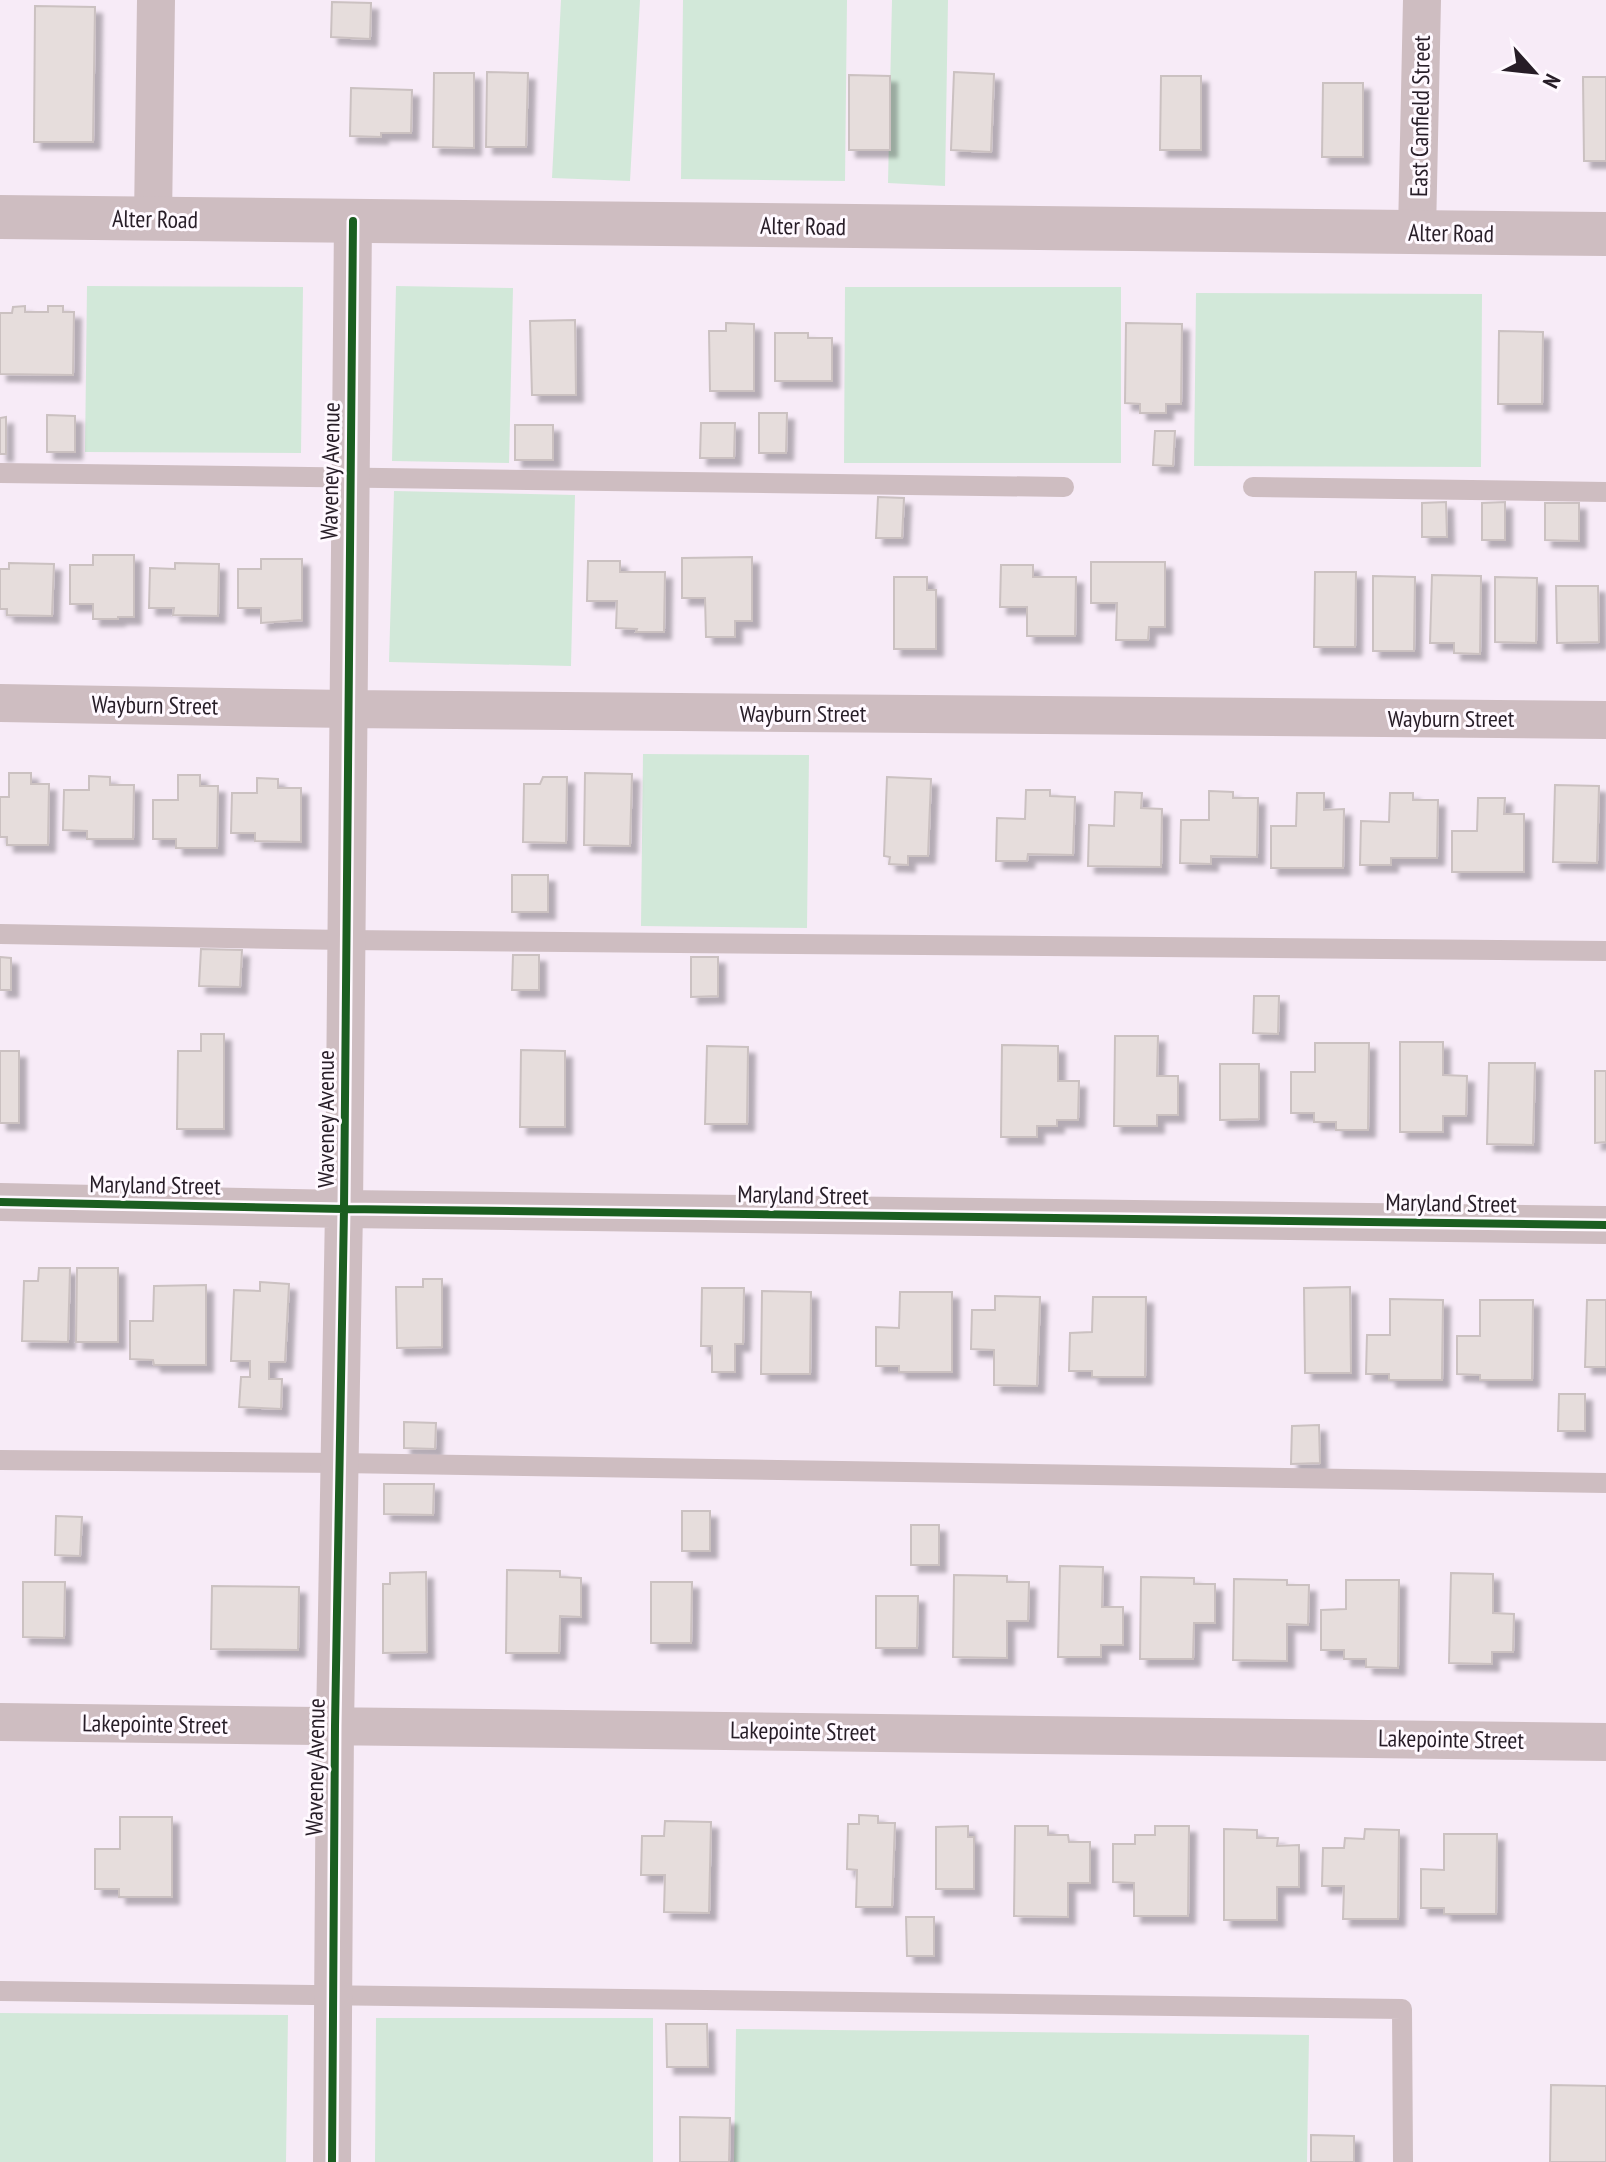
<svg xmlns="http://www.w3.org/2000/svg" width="1606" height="2162" font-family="'PT Sans Narrow',sans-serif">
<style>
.green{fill:#d2e8d9}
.building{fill:#e6dddc;stroke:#cbc1c1;stroke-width:2;filter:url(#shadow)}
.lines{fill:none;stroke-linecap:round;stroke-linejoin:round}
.service{stroke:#cebdc1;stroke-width:20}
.minor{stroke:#cebdc1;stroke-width:38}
.tertiary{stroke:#cebdc1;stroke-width:44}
.cycleway-casing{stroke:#fff9ff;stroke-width:13}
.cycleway{stroke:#1b5e20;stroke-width:8}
.labels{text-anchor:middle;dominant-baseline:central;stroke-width:6;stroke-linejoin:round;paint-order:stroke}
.street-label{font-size:24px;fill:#271d27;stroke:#fff9ff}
</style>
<defs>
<filter id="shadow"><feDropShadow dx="7" dy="7" stdDeviation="2" flood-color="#0004"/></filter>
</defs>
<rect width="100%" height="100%" fill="#f7ebf7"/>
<path class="green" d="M561,0H640L630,181L552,178Z
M683,0H847L845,181L681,179Z
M892,0H948L945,186L888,183Z
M87,286L303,287L301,453L85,452Z
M396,286L513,288L509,463L392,461Z
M845,287H1121V463H844Z
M1196,293L1482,294L1481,467L1194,466Z
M394,491L575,495L571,666L389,662Z
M643,754L809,755L807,928L641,926Z
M0,2013L288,2015L286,2162H0Z
M376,2018H653V2162H375Z
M736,2029L1309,2035L1307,2162H734Z"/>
<path class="building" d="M332,2L371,3L370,39L331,37Z
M35,6L95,7L93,142H34Z
M487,72L528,73L526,147H486Z
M954,72L994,74L991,152L951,150Z
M434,73H474V148L433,147Z
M849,75L890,76V150H849Z
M1161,76H1201V150H1160Z
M1583,77H1606V161H1584Z
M1323,83H1363V157H1322Z
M351,88L412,90L411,133H381V137L350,136Z
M25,306V312H48V306H63V312H74L73,375L0,374V313H12L13,307Z
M575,320L576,395H532L530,321Z
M726,323L754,324V391H710L709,331H726Z
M1126,323L1182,324L1181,404H1166V413H1140V404L1125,403Z
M1499,331L1543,332L1542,404H1498Z
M775,333H808V338H832V381H775Z
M759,413H787L786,453H759Z
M47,415L75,416V452H47Z
M6,417V454H0V418Z
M701,423H735L734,458H700Z
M515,425H553V460H515Z
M1155,431H1175L1173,466L1153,465Z
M878,497L904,498L902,538H876Z
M1446,502L1447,537H1422V503Z
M1505,502V540H1482V503Z
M1545,503H1579V541L1545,540Z
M93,555H134V617H118V619H93V604H70V565H93Z
M752,557V621H735V637H706L705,598H682V558Z
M261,559H302V620L261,623V608H238V569H261Z
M588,561H620V572H665L664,632H636L637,629L616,628L617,601H587Z
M1091,562H1165V627H1149L1148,640H1116L1117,603H1091Z
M9,563L54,564L52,616L7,615V609H0V569H9Z
M175,563L219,564L218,616L173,615L174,608H149L150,568L175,569Z
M1001,565H1033V577H1076L1075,636H1027V607H1000Z
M1315,572H1356L1355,647H1314Z
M1432,575L1481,576L1480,654L1454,653V643H1430Z
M1373,576L1415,577L1414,651H1373Z
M894,577H927V590H936V649H894Z
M1495,577L1537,578L1536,643L1495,642Z
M1556,586H1598L1599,642L1557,643Z
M9,773H31V784H49L48,845H7V837H0V797H9Z
M585,773L632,774L630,846L584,845Z
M178,775H200V786H218L217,848H176V839H153V800H178Z
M89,776L110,777V785H134L133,839H87V831L63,830L64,790H89Z
M543,777H567L566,843L523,842L524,784H540Z
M887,777L931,779L928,856H908V865L889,864L890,857L884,856Z
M257,778L278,779V788H301V842L255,841V833H231L232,793H257Z
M1555,785L1599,786L1597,863L1553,862Z
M1026,790H1050V796L1075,797L1073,855L1028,854L1027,861H996L997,818L1025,819Z
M1209,791L1233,792V798H1258L1257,857L1211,856V864L1180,863L1181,820H1209Z
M1115,792L1142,793L1141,808L1162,809L1161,867L1088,866L1089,825L1114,826Z
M1297,793H1324V810L1344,809L1343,868H1271V826H1296Z
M1390,793H1413V800H1438L1437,858H1391V865H1360L1361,821L1389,822Z
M1478,798H1505L1504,814H1524V872H1452V831H1477Z
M512,875H548V912H512Z
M201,949L242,950L240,987L199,986Z
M513,955H539V990H512Z
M0,957L11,958V990H0Z
M691,957H718V996L691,997Z
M1254,996H1279L1278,1034L1253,1033Z
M201,1034H224V1129H177L178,1051H201Z
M1115,1036H1158L1157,1076H1178V1115H1157V1126H1114Z
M1400,1042H1443V1075L1467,1076L1466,1116H1443V1132H1400Z
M1315,1043H1369L1368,1130H1336V1122H1314V1113H1291V1072H1315Z
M1002,1045L1058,1046V1081H1079L1078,1120H1057V1126H1037V1137H1001Z
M707,1046L748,1047L747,1124H705Z
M521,1050L565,1051V1127H520Z
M0,1051H19V1123H0Z
M1489,1063H1535L1533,1145L1487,1144Z
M1220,1064H1259V1119L1220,1120Z
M1595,1071H1606V1142L1595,1143Z
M39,1268H70L68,1342L22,1341L24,1281H38Z
M77,1268H118V1342H76Z
M423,1279H442V1347L397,1348L396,1287H423Z
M260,1282L289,1284L285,1362H269V1379H282L281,1409L239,1407L241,1377H250V1361H231L234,1290L260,1291Z
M206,1285V1365H154L153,1360L130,1359V1321H153L154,1286Z
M1350,1287L1351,1373H1305L1304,1288Z
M702,1288H744L743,1344H735V1372H712V1346H701Z
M762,1291L811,1292L810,1374H761Z
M900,1292H952V1372H899V1366H876V1327L899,1328Z
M995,1296L1040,1297L1037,1386L994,1385V1350L971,1349L972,1310H995Z
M1093,1297H1146L1145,1377H1092V1371H1069L1070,1333L1092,1332Z
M1390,1299L1443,1300L1442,1380H1389V1374H1366L1367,1335H1390Z
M1480,1300H1533L1532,1380H1480V1375L1457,1374V1336H1480Z
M1587,1300H1606V1367H1585Z
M1559,1394H1585V1431H1558Z
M404,1422L436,1423L435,1449L404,1448Z
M1319,1425L1320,1463L1291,1464L1292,1426Z
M384,1484H434L433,1515L384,1514Z
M682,1511H710V1551H682Z
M56,1516L82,1517L80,1556L55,1555Z
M911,1525H939V1565H911Z
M1060,1566L1103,1567L1102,1607H1123V1645H1101V1657H1058Z
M507,1570L560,1571V1577L581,1578V1617L560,1616L559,1653H506Z
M426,1572L427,1652L383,1653V1584H390V1573Z
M1451,1573L1493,1574V1613L1514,1614L1513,1652H1492V1664L1449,1663Z
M954,1575L1007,1576V1582H1029L1028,1621H1007V1658L953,1657Z
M1141,1577L1194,1578V1584H1215V1623H1194L1193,1659H1140Z
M1234,1579L1287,1580V1585H1309L1308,1625L1287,1624V1661L1233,1660Z
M1346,1580H1399L1398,1668L1366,1667V1659H1344V1650H1321V1610L1346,1609Z
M23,1582H65L64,1638L23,1637Z
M651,1582H692L691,1643H651Z
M212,1586L299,1587L298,1650L211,1649Z
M876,1596H918L917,1648H876Z
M859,1815L878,1816V1823H895L892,1907H856L857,1870L847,1869L848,1824H859Z
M120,1817H172V1897H119V1889H95V1849H120Z
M665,1821L711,1822L709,1913L664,1912L665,1875H641L642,1836H664Z
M968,1826V1837H974V1889H936V1827Z
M1015,1826H1048V1835H1068L1069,1842H1090V1883H1068V1917L1014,1916Z
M1155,1826H1189L1188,1916H1134V1883L1113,1882V1844H1135V1835H1155Z
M1224,1829L1257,1830V1838H1278L1277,1846L1299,1845V1887H1277V1920H1224Z
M1365,1829L1399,1830L1398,1919H1343L1344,1886H1322L1323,1848H1344L1345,1838L1364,1839Z
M1444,1834H1497L1496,1914H1444V1908H1421V1869L1444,1870Z
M906,1917H934V1956H907Z
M666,2024H707L708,2067H667Z
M1551,2085L1606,2086V2162H1550Z
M680,2117L730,2118L729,2162H680Z
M1311,2135L1354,2136V2162H1311Z"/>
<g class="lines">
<path class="service" d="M0,473L1064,487
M1253,487L1606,492
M0,934L346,940L1606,951
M0,1460L340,1463L1606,1483
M0,1991L1402,2009L1403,2162"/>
<path class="minor" d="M153,219L156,0
M1417,232L1422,0
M0,703L347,709L1606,720
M0,1202L344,1209L1606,1225
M0,1722L1606,1742
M332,2162L335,1726L344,1209L353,221"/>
<path class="tertiary" d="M0,217L1606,234"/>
<g class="cycleway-casing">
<path id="cycleway" d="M0,1202L344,1209L1606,1225
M332,2162L335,1726L344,1209L353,221"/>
</g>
<use href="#cycleway" class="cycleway"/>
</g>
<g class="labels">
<g class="street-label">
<text transform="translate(1420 116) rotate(-89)">East Canfield Street</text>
<text transform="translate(155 219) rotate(1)">Alter Road</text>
<text transform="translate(803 226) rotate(1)">Alter Road</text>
<text transform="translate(1451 233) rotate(1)">Alter Road</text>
<text transform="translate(330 471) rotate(-89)">Waveney Avenue</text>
<text transform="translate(155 705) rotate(1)">Wayburn Street</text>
<text x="803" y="713">Wayburn Street</text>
<text x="1451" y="718">Wayburn Street</text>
<text transform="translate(325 1119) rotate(-90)">Waveney Avenue</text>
<text transform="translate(155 1185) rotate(1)">Maryland Street</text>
<text transform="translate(803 1195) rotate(1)">Maryland Street</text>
<text transform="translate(1451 1203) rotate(1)">Maryland Street</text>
<text transform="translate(155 1724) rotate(1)">Lakepointe Street</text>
<text transform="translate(803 1731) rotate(1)">Lakepointe Street</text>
<text transform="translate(1451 1739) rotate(1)">Lakepointe Street</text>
<text transform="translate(315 1767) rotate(-89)">Waveney Avenue</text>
</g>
</g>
<g transform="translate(1534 72) rotate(117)" stroke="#fff9ff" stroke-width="6" paint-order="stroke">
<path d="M0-6L14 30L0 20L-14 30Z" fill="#271d27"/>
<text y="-12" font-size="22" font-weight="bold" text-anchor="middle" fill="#271d27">N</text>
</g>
</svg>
